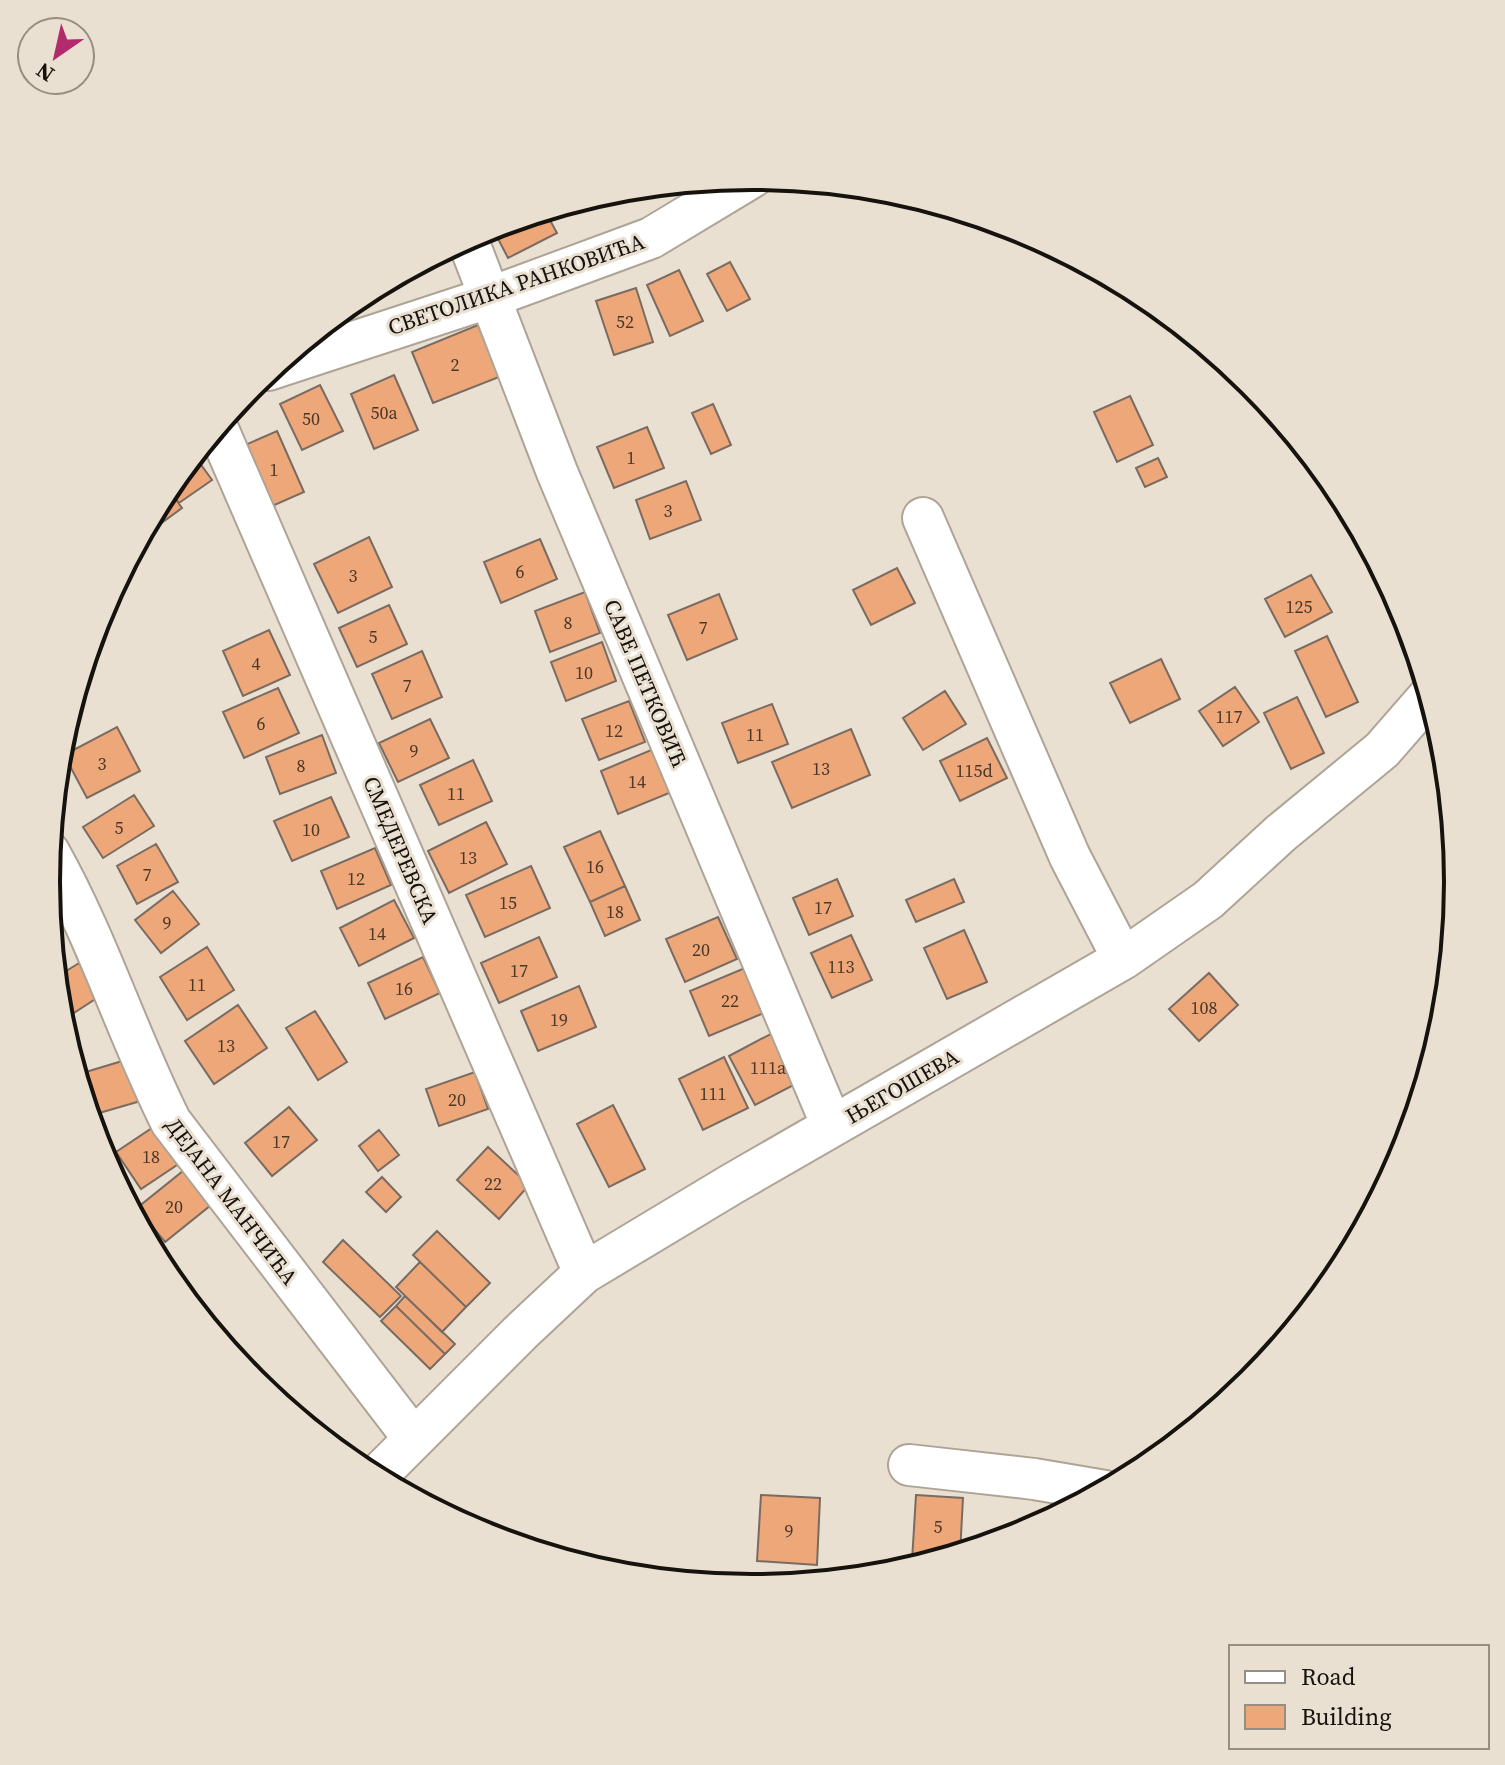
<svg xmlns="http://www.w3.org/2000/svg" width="1505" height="1765" font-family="'Source Serif 4',serif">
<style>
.building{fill:#eda779;stroke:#796b62;stroke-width:2}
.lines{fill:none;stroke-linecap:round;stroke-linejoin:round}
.minor-casing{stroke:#aea496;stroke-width:44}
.minor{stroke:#fff;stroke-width:40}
.labels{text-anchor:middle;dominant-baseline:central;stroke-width:6;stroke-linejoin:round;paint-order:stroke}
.number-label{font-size:18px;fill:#4c3829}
.street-label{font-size:22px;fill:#16130e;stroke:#eae0d1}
.rim{fill:none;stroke:#16130e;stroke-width:4}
</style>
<rect width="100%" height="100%" fill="#eae0d1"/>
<path class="building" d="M545,211L557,233L508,258L492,227Z
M730,262L750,299L727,311L707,274Z
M679,270L703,321L670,336L647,285Z
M636,288L653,342L614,355L596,301Z
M478,325L499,377L433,403L412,352Z
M394,375L418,430L374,449L351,394Z
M320,385L343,431L302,450L280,404Z
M1130,396L1153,445L1117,462L1094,412Z
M713,404L731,445L711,454L692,413Z
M647,427L664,468L614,488L597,447Z
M277,431L304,492L270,507L243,446Z
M194,455L212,480L179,503L167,487Z
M1158,458L1167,477L1145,487L1136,468Z
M686,481L701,520L650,539L636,500Z
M167,487L182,508L156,527L150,518Z
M369,537L392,587L338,613L314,564Z
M540,539L557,579L501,603L484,562Z
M897,568L915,603L871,625L853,590Z
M1311,575L1332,612L1285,637L1265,599Z
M585,592L600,633L550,652L535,611Z
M719,594L737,639L687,660L668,615Z
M389,605L407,644L357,667L339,628Z
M269,630L290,675L243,696L223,651Z
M1327,636L1358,702L1326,717L1295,651Z
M602,642L616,681L566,701L551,662Z
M422,651L442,697L392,719L372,674Z
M1161,659L1180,699L1130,723L1110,683Z
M1235,687L1259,722L1223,746L1199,711Z
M278,688L299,733L244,758L223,712Z
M945,691L966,724L923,750L903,718Z
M1297,697L1324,753L1291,769L1264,713Z
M629,701L645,742L599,760L582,719Z
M772,704L788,744L738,763L722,723Z
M430,719L449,758L398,782L379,743Z
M117,727L140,771L87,798L64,755Z
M851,729L870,775L792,808L772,762Z
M322,735L336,773L280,794L266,757Z
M987,738L1007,778L960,801L940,761Z
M656,748L674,791L618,814L601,771Z
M473,760L492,801L439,825L420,785Z
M134,795L154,826L103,858L83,827Z
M331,797L349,837L292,861L274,821Z
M486,822L507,864L449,893L428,851Z
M600,831L625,886L590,902L564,847Z
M156,844L178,882L137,904L117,866Z
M375,848L391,885L337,909L321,871Z
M531,866L550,908L485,937L466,895Z
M837,879L853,916L809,935L793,898Z
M954,879L964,902L916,922L906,900Z
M625,886L640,920L605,936L590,902Z
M173,891L199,924L161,953L135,920Z
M394,900L414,938L359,966L340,928Z
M718,917L737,959L685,982L666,939Z
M964,930L987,982L947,999L924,948Z
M851,935L872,980L832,998L811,953Z
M539,937L557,977L499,1003L481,963Z
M207,947L234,990L187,1020L160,977Z
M423,957L440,993L385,1019L368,983Z
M79,963L100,996L60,1022L55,978Z
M752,965L771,1010L709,1036L690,991Z
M1209,973L1238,1005L1199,1041L1169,1009Z
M579,986L596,1027L538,1051L521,1011Z
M238,1005L267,1048L214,1084L185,1041Z
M315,1011L347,1062L318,1080L286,1028Z
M780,1029L807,1078L755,1105L729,1056Z
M724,1057L748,1108L703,1130L679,1079Z
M132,1058L144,1100L89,1116L76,1075Z
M475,1072L488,1109L439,1126L426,1089Z
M613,1105L645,1169L609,1187L577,1124Z
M289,1107L317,1140L272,1176L245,1143Z
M161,1122L186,1159L141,1189L116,1152Z
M379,1130L399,1155L378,1171L359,1146Z
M488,1147L529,1185L499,1219L457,1180Z
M183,1171L211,1205L165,1242L137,1208Z
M382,1177L401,1197L386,1212L366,1192Z
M437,1231L490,1283L466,1307L413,1255Z
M343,1240L401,1296L380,1317L323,1262Z
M420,1262L466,1307L442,1332L396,1287Z
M405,1296L455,1344L445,1354L396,1306Z
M396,1306L445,1354L430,1369L381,1321Z
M761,1495L820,1498L817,1565L757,1561Z
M916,1495L963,1498L960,1554L935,1562L912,1561Z"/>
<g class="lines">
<g class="minor-casing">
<path id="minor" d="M467,238L557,472L832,1126
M268,370L491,297L651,238L754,176
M217,427L584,1273
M923,518L1070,857L1123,959
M49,852C98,939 127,1034 171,1122L414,1439
M909,1465L1034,1479L1105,1491
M375,1478L520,1333L584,1273L732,1184L1123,959L1208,900L1281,833L1382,750L1430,695"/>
</g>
<use href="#minor" class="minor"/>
</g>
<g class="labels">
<g class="number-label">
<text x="625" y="321">52</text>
<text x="455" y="364">2</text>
<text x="384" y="412">50a</text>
<text x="311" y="418">50</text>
<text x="631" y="457">1</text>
<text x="274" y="469">1</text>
<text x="668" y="510">3</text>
<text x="520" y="571">6</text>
<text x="353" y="575">3</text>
<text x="1299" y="606">125</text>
<text x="568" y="622">8</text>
<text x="703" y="627">7</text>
<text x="373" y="636">5</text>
<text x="256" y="663">4</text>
<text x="584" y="672">10</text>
<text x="407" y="685">7</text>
<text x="1229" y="716">117</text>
<text x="261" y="723">6</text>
<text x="614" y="730">12</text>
<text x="755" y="734">11</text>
<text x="414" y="750">9</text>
<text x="102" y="763">3</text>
<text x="301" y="765">8</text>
<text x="821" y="768">13</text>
<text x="974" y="770">115d</text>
<text x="637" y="781">14</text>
<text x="456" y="793">11</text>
<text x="119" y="827">5</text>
<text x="311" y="829">10</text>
<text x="468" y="857">13</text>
<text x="595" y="866">16</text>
<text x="147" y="874">7</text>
<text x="356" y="878">12</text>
<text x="508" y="902">15</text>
<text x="823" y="907">17</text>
<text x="615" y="911">18</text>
<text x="167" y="922">9</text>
<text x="377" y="933">14</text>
<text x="701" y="949">20</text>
<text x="841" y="966">113</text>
<text x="519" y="970">17</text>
<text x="197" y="984">11</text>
<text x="404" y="988">16</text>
<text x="730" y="1000">22</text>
<text x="1204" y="1007">108</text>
<text x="559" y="1019">19</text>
<text x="226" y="1045">13</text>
<text x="768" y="1067">111a</text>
<text x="713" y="1093">111</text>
<text x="457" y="1099">20</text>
<text x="281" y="1141">17</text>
<text x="151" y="1156">18</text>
<text x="493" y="1183">22</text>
<text x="174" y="1206">20</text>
<text x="938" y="1526">5</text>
<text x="789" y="1530">9</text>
</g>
<g class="street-label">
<text transform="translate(516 284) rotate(-19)">СВЕТОЛИКА РАНКОВИЋА</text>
<text transform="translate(646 683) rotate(67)">САВЕ ПЕТКОВИЋ</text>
<text transform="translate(401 850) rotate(67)">СМЕДЕРЕВСКА</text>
<text transform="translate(902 1086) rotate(-30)">ЊЕГОШЕВА</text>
<text transform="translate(232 1201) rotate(53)">ДЕЈАНА МАНЧИЋА</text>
</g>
</g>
<path d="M0 0H1505V1765H0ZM60 882a692 692 0 1 1 1384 0a692 692 0 1 1-1384 0Z" fill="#eae0d1" fill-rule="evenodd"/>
<path class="rim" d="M60 882a692 692 0 1 1 1384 0a692 692 0 1 1-1384 0Z"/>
<rect x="1229" y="1645" width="260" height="104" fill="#eae0d1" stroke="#958e83" stroke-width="2"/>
<rect x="1245" y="1671" width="40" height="12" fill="#ffffff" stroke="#958e83" stroke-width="2"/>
<text x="1301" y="1685" font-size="24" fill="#16130e">Road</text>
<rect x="1245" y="1705" width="40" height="24" fill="#eda779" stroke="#958e83" stroke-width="2"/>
<text x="1301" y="1725" font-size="24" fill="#16130e">Building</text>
<g transform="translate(56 56) rotate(214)"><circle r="38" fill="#eae0d1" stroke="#958e83" stroke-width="2"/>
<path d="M0-6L14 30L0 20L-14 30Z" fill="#b32b6c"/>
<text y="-12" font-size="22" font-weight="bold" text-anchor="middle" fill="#16130e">N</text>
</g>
</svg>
